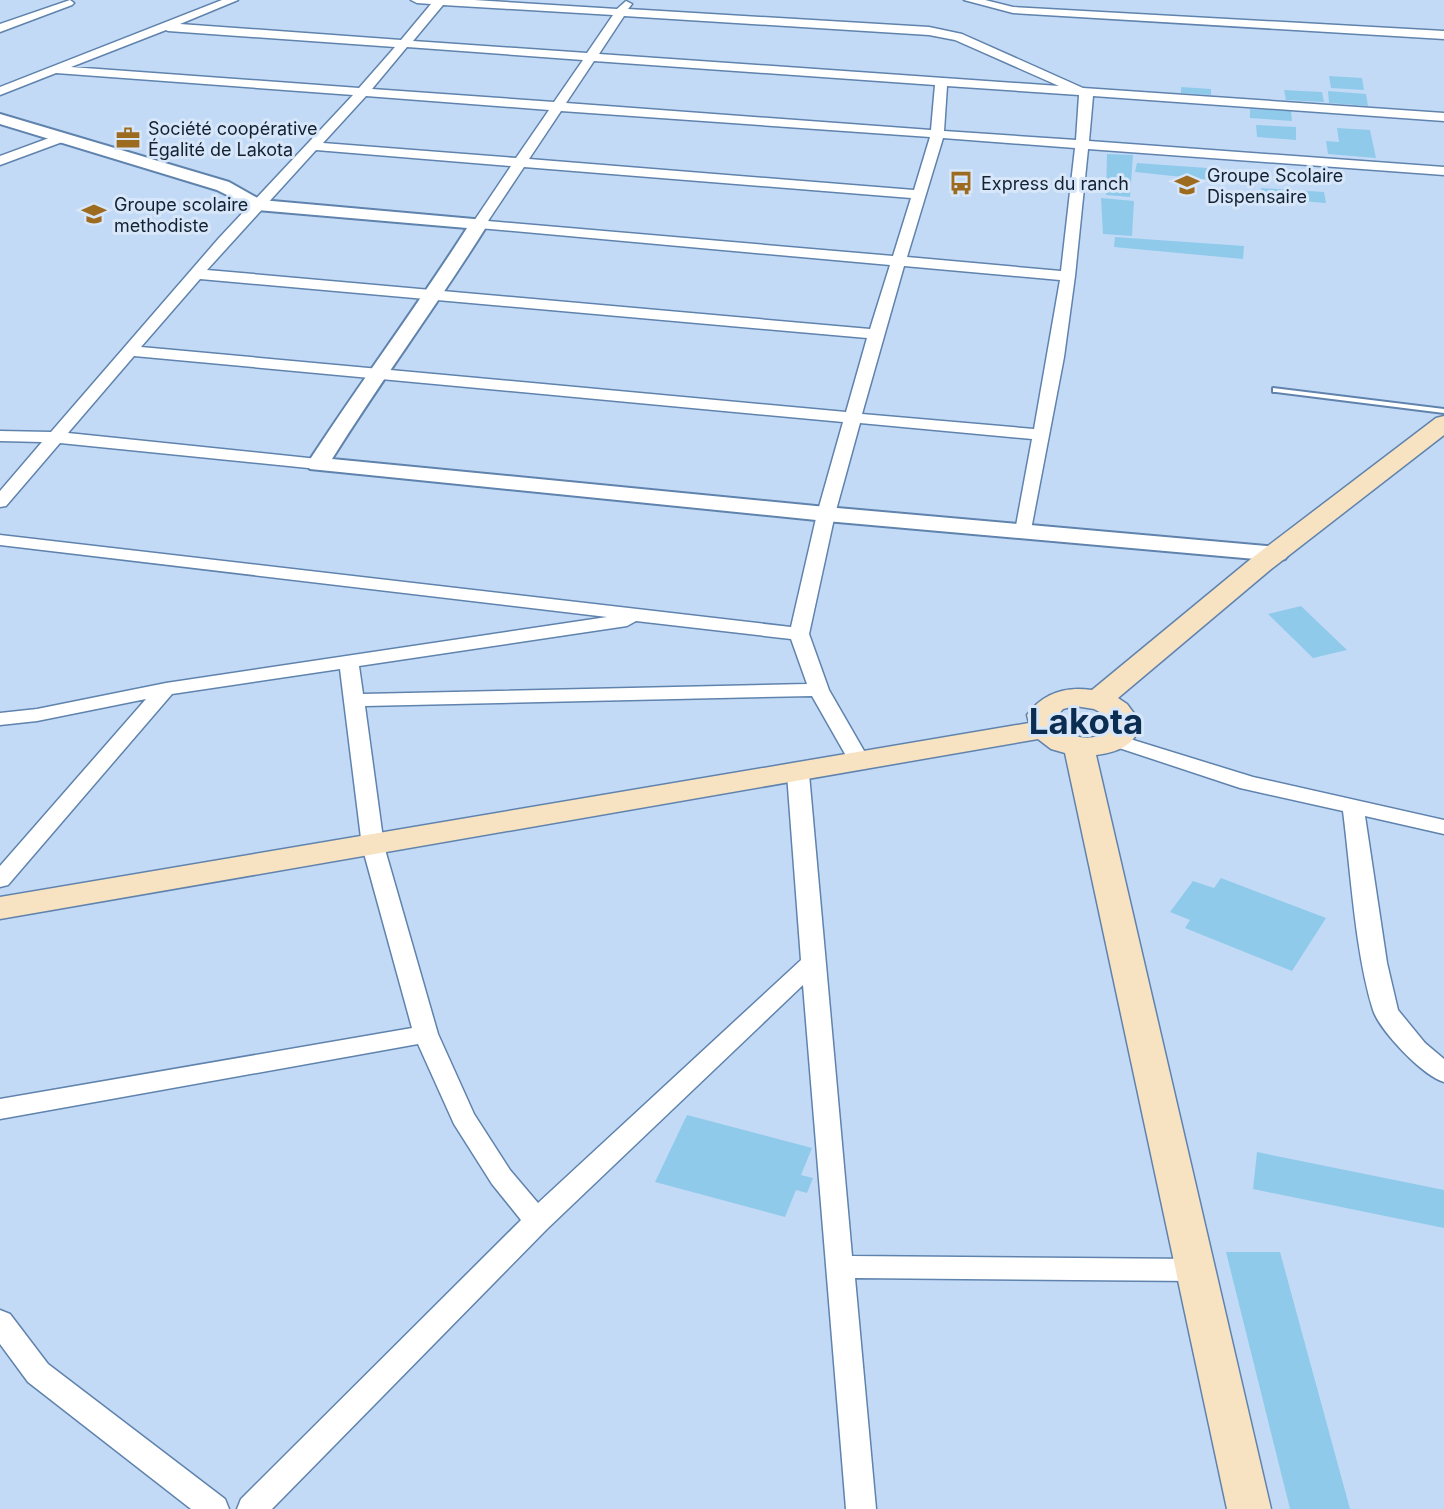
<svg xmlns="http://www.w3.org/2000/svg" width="1444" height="1509" font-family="Inter,sans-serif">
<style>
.building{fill:#8fcaeb}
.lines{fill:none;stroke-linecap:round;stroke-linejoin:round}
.service-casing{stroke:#5f83ad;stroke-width:4}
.minor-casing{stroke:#5f83ad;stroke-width:3}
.tertiary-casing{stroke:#5f83ad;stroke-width:4}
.secondary-casing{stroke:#5f83ad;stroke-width:3}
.service{fill:#fff;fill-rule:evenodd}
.minor{fill:#fff;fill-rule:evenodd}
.tertiary{fill:#fff;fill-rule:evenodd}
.secondary{fill:#f7e2c2;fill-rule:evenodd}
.labels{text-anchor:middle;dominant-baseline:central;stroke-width:6;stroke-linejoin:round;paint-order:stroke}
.far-poi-label{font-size:18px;fill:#132132;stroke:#d7e7f9;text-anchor:start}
.town-label{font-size:35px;font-weight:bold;fill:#0b2d51;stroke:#d7e7f9}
</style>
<rect width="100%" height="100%" fill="#c3daf6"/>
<path class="building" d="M1329,76L1362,78L1364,90L1331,88Z
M1181,87L1211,89V95L1181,93Z
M1284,90L1322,92L1324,102L1286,100Z
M1328,91L1366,94L1368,106L1329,103Z
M1250,109L1291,111L1292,121L1250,118Z
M1256,125L1296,127V140L1257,137Z
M1337,128L1370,130L1376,158L1328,154L1326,141L1339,142Z
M1107,154L1133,155L1130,197L1106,195Z
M1137,163L1249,171V184L1135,172Z
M1261,188L1324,192L1326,203L1262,198Z
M1101,198L1134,201L1132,236L1103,234Z
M1115,237L1244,246L1243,259L1114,247Z
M1301,606L1347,650L1313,658L1268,614Z
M1221,878L1326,918L1292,971L1185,928L1190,920L1170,912L1193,881L1214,888Z
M687,1115L812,1148L801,1175L813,1178L807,1193L796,1190L785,1217L655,1182Z
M1257,1152L1444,1190V1228L1253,1189Z
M1226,1252H1280L1350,1509H1290Z"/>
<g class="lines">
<g class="service-casing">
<path id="service" d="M1273,388L1444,409V413L1276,392H1273Z"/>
</g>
<g class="minor-casing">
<path id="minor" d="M70,0L74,3L72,5L0,32V24Z
M222,0H238L180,24L401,40L431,4L417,3L411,0H474L617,9L626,1L632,4L628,9L929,27L962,34L1083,88L1444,113V121L1093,96L1089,141L1444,167V175L1088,149L1075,276L1064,357L1030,535H1018L1015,531L1032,439L860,423L835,514L809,634L829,690L871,763L867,768H853L812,696L365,706L384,846L438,1034L474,1114L510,1170L538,1203L801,960L787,774L790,769H806L809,774L852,1256L1195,1259L1205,1262L1209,1270L1205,1278L1195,1281L855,1278L876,1509H846L803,985L547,1229L272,1509H237L241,1499L521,1220L492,1184L454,1124L418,1044L0,1119V1099L412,1028L362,846L340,669L172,694L8,885L0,887V866L146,699L37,721L0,725V713L37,709L166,683L607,617L0,545V535L791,627L817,514L843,422L134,356L68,433L318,459L327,464L318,469L60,443L6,506L0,507V491L42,442L0,441V431L51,432L219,238L353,95L56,73L0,95V87ZM443,5L613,15L587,53L413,41ZM624,16L929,35L955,40L1059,86L599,54ZM166,30L168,31L395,47L359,88L71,67ZM407,47L583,60L554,102L372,89ZM594,61L935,85L931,130L566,103ZM947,86L1079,95L1076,140L944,131ZM366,96L549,110L516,158L323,143ZM561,111L930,137L914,190L529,159ZM943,138L1075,148L1061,271L907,257ZM316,150L511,166L472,224L479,228L890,265L870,329L207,270ZM524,167L911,198L893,256L488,221ZM904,266L1060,280L1034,429L862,414ZM200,279L867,338L846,412L141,347ZM636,621L791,639L807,684L363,694L359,666L627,626Z
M964,0H985L1013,7L1444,31V39L1013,13Z
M60,134L67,138L65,141L0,165V156Z
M1117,735L1253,777L1444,820V834L1365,816L1387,963L1398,1010L1425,1043L1444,1059V1082C1423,1076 1380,1031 1373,1010C1355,952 1351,873 1343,811L1240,788L1110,745L1107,741L1110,737Z
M0,1310L10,1314L48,1364L225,1499L229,1509H191L28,1382L0,1344Z"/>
</g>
<g class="tertiary-casing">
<path id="tertiary" d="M0,114L229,182L261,200L485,220L488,224C438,304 382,379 332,459L826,507L1277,547L1285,549L1289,554L1285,559L1277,561L826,521L310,469L307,464C359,384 416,308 467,228L257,210L217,190L0,124Z"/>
</g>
<g class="secondary-casing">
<path id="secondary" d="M1444,416V435L1270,570L1118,698L1127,704L1141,723C1135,746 1118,752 1096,755L1271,1509H1227L1065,753L1051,749L1038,739L0,919V897L1029,723L1027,715C1043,693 1066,686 1092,690L1252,558L1436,418ZM1075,706L1094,709L1107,716L1111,723L1109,731C1094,741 1077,739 1061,730L1057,716L1063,709Z"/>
</g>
<use href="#service" class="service"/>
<use href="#minor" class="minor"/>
<use href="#tertiary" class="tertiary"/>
<use href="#secondary" class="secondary"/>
</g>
<defs>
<g id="office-bare" transform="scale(1.89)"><path d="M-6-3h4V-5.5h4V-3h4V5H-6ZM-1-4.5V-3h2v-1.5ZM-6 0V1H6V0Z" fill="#9c6b1f" stroke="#d7e7f9" stroke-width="2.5" paint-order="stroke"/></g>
<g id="bus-bare" transform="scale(1.89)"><path d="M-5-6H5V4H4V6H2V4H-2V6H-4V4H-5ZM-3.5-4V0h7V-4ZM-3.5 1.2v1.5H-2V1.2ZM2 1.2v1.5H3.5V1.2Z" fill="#9c6b1f" stroke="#d7e7f9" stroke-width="2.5" paint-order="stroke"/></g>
<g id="school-bare" transform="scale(1.89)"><path d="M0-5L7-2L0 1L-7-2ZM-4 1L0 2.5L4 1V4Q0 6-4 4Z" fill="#9c6b1f" stroke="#d7e7f9" stroke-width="2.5" paint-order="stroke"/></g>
</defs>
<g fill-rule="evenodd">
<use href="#office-bare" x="128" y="138"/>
<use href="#bus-bare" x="961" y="183"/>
<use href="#school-bare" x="1187" y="185"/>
<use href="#school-bare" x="94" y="214"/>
</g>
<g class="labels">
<g class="far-poi-label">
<text x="148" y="128">Société coopérative<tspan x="148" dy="21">Égalité de Lakota</tspan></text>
<text x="1207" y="175">Groupe Scolaire<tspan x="1207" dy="21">Dispensaire</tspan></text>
<text x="981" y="183">Express du ranch</text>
<text x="114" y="204">Groupe scolaire<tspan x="114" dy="21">methodiste</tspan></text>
</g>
<g class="town-label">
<text x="1086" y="721">Lakota</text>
</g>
</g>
</svg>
